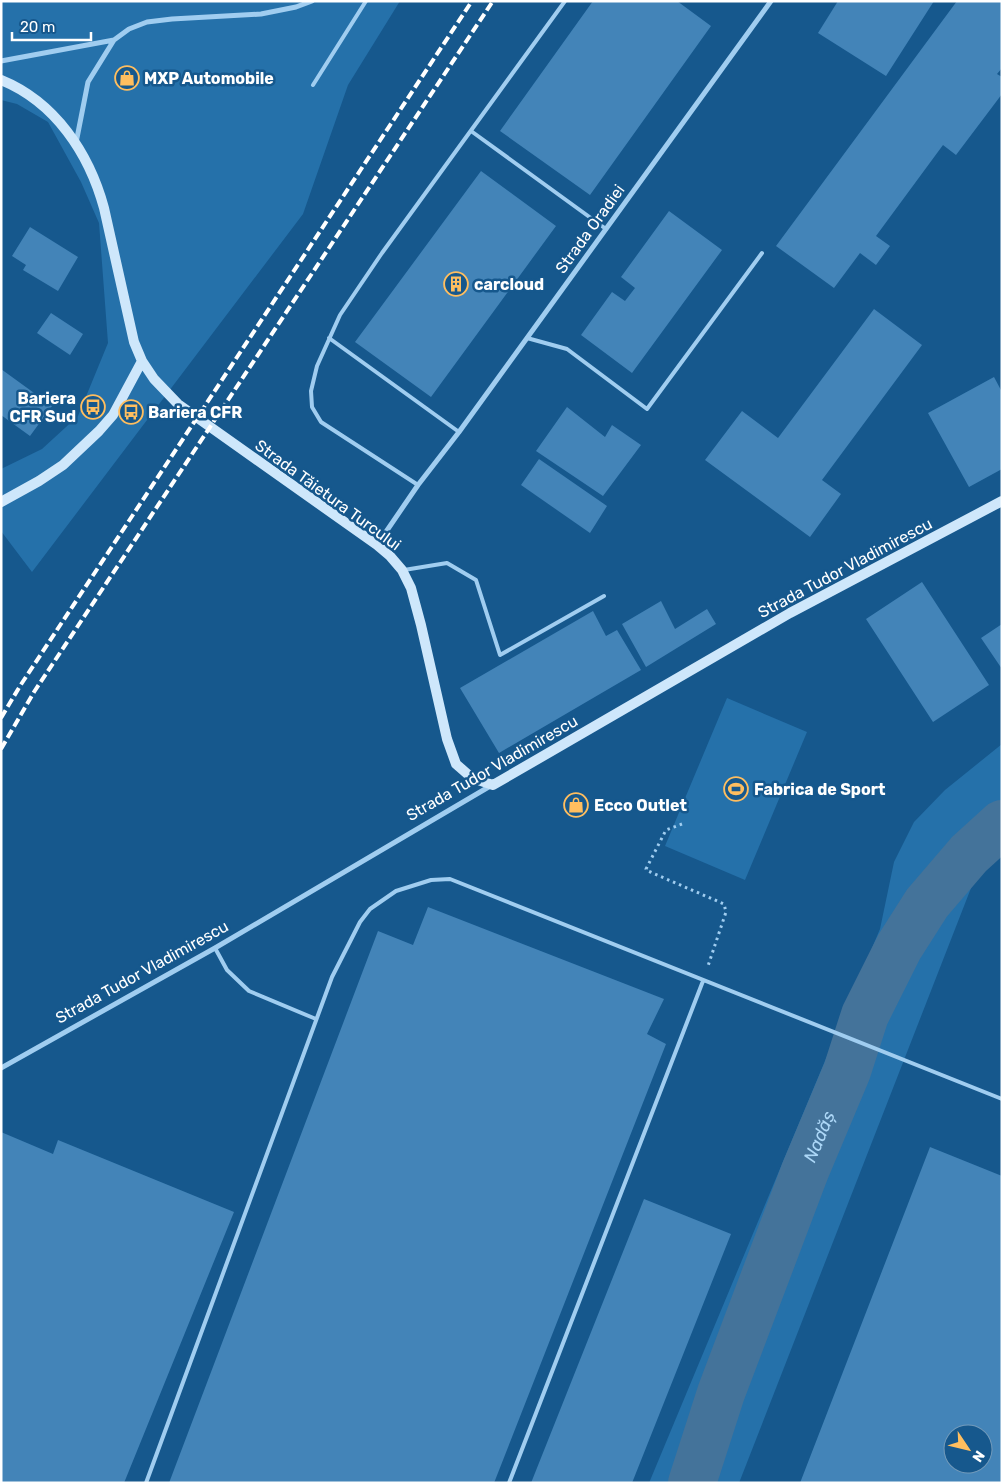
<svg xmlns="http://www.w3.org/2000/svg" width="1003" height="1484" font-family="Rubik,sans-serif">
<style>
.green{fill:#2571aa}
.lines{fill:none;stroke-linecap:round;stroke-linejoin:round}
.river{stroke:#44739a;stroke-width:48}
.building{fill:#4384b8;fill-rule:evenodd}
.path{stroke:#a0cdf0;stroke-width:3;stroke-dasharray:2.5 4;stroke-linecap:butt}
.lane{stroke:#a0cdf0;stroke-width:4}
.street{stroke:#a0cdf0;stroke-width:5}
.secondary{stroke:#cee7fb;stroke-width:10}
.rail{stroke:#fff;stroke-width:4;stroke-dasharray:9 4;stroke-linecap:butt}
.labels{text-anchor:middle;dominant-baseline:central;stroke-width:5;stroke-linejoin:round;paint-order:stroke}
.poi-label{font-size:16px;font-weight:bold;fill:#fff;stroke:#16588d;text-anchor:start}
.street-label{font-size:16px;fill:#fff;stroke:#16588d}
.water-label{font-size:18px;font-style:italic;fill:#acd7f7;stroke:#16588d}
</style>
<rect width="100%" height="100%" fill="#16588d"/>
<path class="green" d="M1,1H400L348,85L303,214L32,572L1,531V469L42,449L78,416L108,343L99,223L81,182L48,122L17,104L1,100Z
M727,698L807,732L745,880L665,846Z
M1002,744V854L973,883L739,1483H649L880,929L894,862L914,822L945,790Z"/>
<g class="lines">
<path class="river" id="s1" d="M692,1483L721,1393L805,1171L847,1071L865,1015L899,947L927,903L969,854L1002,824"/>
</g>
<path class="building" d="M593,1H677L711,26L590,195L500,131Z
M838,1H934L886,76L818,33Z
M957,1H1002V68L997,74L1002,77V94L956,155L943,145L876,236L890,246L876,265L860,253L834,288L776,246Z
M481,171L556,226L431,397L355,342Z
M669,211L722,250L632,373L581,335L612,292L625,301L635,288L621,277Z
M30,227L78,257L58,291L23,270L26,265L12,256Z
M874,309L922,345L822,480L841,494L810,537L705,460L742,411L778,438Z
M51,313L83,334L70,355L37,333Z
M1,369L52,406L30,436L1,415Z
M994,377L1002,392V469L969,487L928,413Z
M567,407L605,437L612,425L641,445L603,496L536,451Z
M539,459L607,506L590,533L521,485Z
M922,582L989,685L933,722L866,619Z
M661,601L675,629L707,609L716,624L646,667L622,624Z
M593,611L606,636L617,630L641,670L499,753L460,688Z
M1002,624V669L981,638Z
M428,907L664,999L647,1034L666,1044L494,1483H169L378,931L413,945Z
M1,1132L53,1154L58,1140L234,1212L124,1483H1Z
M930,1147L1002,1176V1483H800ZM953,1434H983V1464H953Z
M644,1199L731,1234L632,1483H531Z"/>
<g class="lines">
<path class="path" d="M682,824L666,830L646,869L648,871L724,904L726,912L708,966"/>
<path class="lane" d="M313,85L366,1
M471,131L606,229
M329,338L459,432
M527,338L567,349L647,409L762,253
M418,485L321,422L312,407L311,391L317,366L340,315L382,253L565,1
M404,570L447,563L476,580L500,655L604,596
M215,948L227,970L249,991L316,1019
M146,1483L332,977L360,922L370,909L396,891L431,880L450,879L1002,1099
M509,1483L703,981"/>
<path class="street" d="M1,61L114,40
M76,143L88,82L114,40L129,29L147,22L172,19L261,14L296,7L312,1
M377,545L418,485L459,432L771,1
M1,1068L215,948L492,785"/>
<path class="secondary" d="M1,80C55,102 89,153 104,208L134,342L142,361L154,379L178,404L377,545L390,556L402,570L411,588L421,625L447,739L456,764L472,778L493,785L790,613L1002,501
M1,502L39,481L63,465L99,431L113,415L142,361"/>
<path class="rail" d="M1,718L20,686L472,1
M1,749L34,692L493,1"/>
</g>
<defs>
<g id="shop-ring" transform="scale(1.25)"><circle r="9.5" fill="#16588d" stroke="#ffbe5f" stroke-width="1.5"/><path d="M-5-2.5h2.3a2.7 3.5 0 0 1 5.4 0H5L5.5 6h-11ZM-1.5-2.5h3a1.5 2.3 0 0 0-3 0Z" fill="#ffbe5f"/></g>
<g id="building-ring" transform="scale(1.25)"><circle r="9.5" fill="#16588d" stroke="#ffbe5f" stroke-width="1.5"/><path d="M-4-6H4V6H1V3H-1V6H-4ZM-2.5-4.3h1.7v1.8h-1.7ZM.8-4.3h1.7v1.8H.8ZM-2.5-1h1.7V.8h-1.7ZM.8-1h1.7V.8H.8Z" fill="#ffbe5f"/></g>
<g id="bus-ring" transform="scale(1.25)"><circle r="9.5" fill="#16588d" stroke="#ffbe5f" stroke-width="1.5"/><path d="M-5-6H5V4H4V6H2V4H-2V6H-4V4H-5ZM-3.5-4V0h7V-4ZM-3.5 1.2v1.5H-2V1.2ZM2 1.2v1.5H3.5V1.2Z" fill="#ffbe5f"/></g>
<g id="stadium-ring" transform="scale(1.25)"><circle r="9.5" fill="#16588d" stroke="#ffbe5f" stroke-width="1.5"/><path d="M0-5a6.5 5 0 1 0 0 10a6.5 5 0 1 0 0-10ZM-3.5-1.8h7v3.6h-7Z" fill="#ffbe5f"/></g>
</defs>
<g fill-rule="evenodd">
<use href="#shop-ring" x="127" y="78"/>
<use href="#building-ring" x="456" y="284"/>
<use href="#bus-ring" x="93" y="407"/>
<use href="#bus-ring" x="131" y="412"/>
<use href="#stadium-ring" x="736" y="789"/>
<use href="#shop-ring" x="576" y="805"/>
</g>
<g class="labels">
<g class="poi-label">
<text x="144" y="78">MXP Automobile</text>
<text x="474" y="284">carcloud</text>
<text x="76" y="398" text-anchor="end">Bariera<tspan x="76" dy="18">CFR Sud</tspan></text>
<text x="148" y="412">Bariera CFR</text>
<text x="754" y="789">Fabrica de Sport</text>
<text x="594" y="805">Ecco Outlet</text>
</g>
<g class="street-label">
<text transform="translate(590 229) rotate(-54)">Strada Oradiei</text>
<text transform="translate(328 495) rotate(36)">Strada Tăietura Turcului</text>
<text transform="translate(845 568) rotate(-28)">Strada Tudor Vladimirescu</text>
<text transform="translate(492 768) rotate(-30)">Strada Tudor Vladimirescu</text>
<text transform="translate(142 972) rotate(-29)">Strada Tudor Vladimirescu</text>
</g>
<g class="water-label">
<text stroke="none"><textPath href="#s1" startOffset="369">Nadăș</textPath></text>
</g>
</g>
<rect width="1003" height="1484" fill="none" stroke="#ffffff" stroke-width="5"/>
<g transform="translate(968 1449) rotate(125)"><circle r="24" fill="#16588d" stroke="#739bbb"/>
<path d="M0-4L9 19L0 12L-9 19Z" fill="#ffbe5f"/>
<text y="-8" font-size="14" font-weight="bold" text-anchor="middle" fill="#ffffff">N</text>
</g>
<path d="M12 32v8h79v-8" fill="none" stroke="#ffffff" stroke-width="2.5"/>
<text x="20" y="32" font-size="15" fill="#ffffff" stroke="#16588d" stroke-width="4" paint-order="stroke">20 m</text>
</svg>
